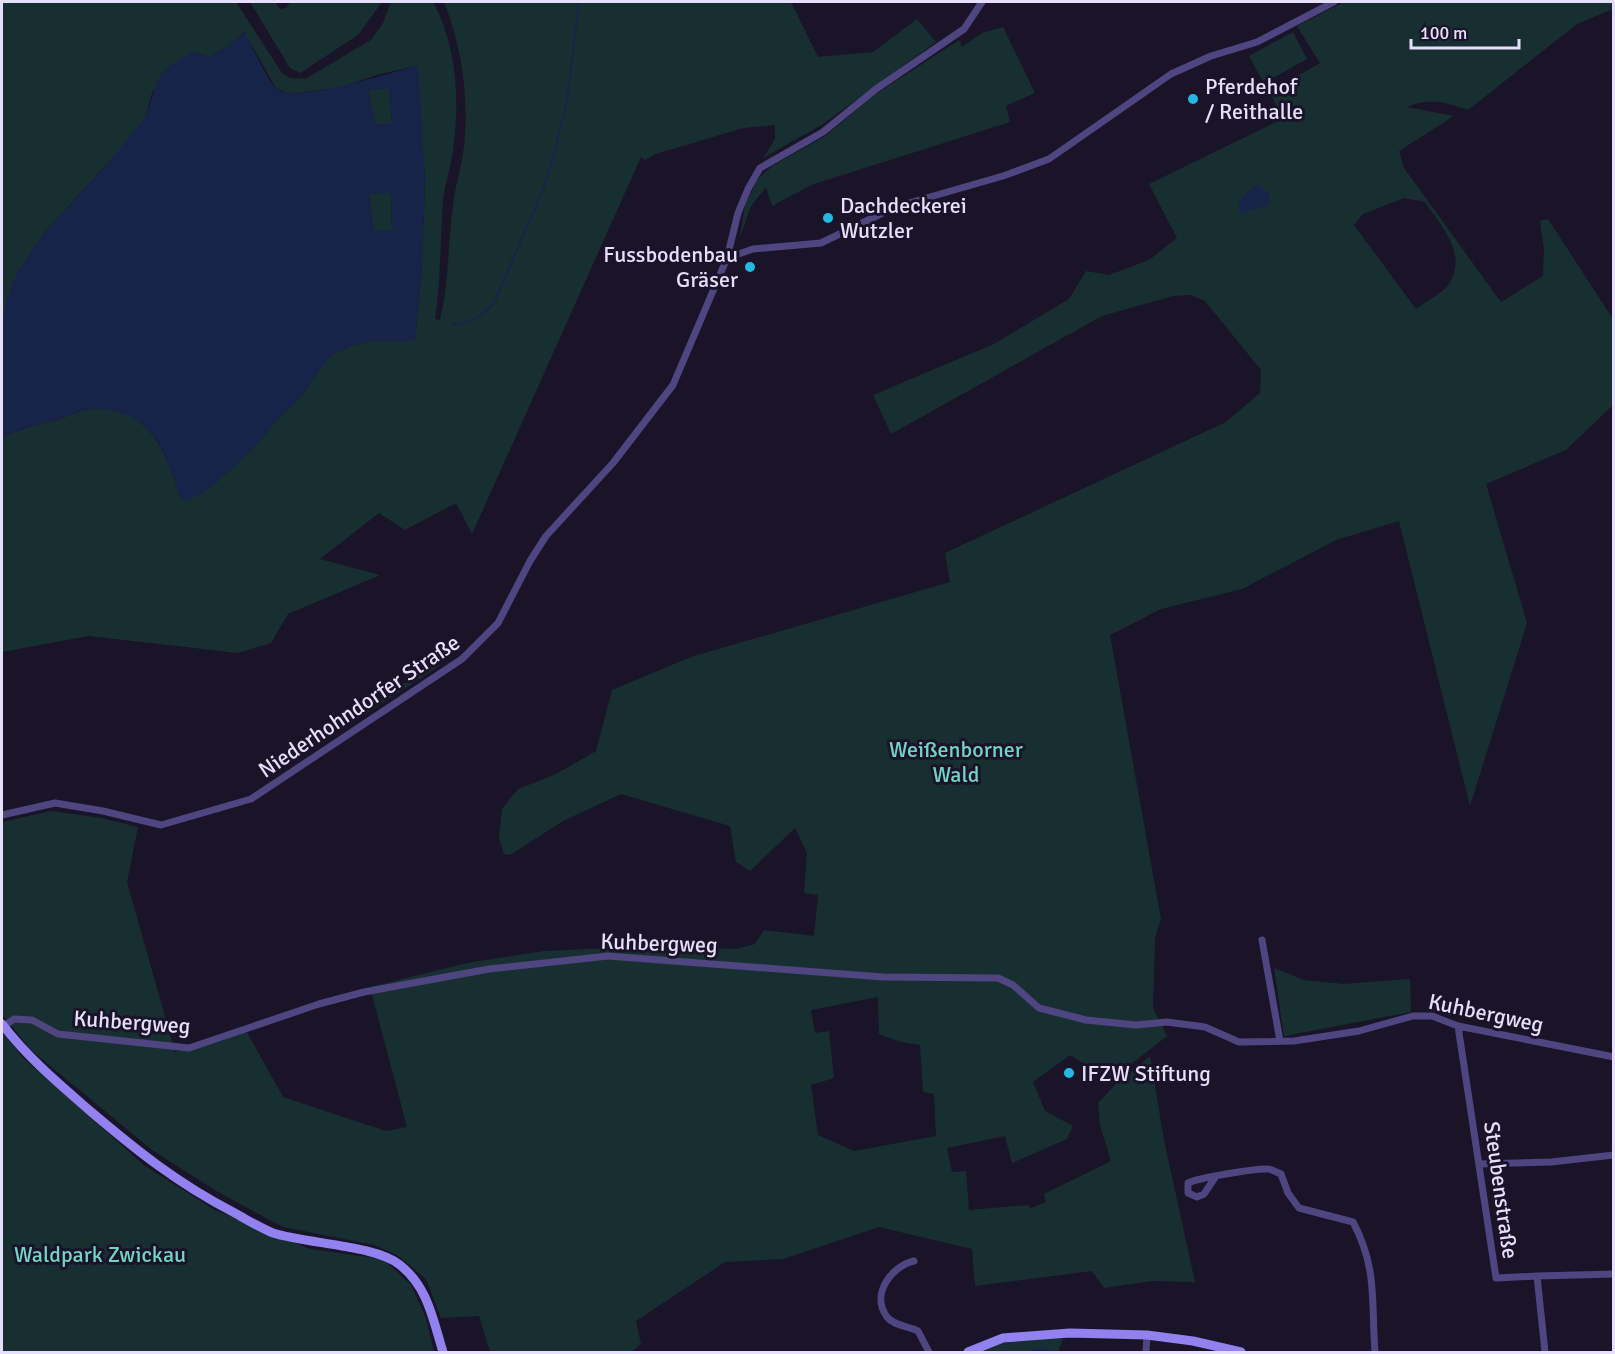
<svg xmlns="http://www.w3.org/2000/svg" width="1615" height="1354" font-family="Signika,sans-serif">
<style>
.green{fill:#182f32;fill-rule:evenodd}
.water{fill:#16244a;fill-rule:evenodd}
.lines{fill:none;stroke-linecap:round;stroke-linejoin:round}
.stream{stroke:#16244a;stroke-width:2}
.minor{stroke:#4f4581;stroke-width:7}
.secondary{stroke:#9282ef;stroke-width:9}
.poi-dot{fill:#23b9e3;stroke:#1a1428;stroke-width:2}
.labels{text-anchor:middle;dominant-baseline:central;stroke-width:6;stroke-linejoin:round;paint-order:stroke}
.poi-label{font-size:22px;fill:#e6dffb;stroke:#1a1428;text-anchor:start}
.street-label{font-size:22px;fill:#e6dffb;stroke:#1a1428}
.park-label{font-size:22px;fill:#73d3c7;stroke:#1a1428}
</style>
<rect width="100%" height="100%" fill="#1a1428"/>
<path class="green" d="M2,2H236L282,73L290,78L305,79L371,40L383,23L391,2H433C457,46 460,101 453,150C451,166 445,183 443,200C440,240 441,279 435,319L440,320C449,283 448,243 453,205C455,186 462,166 464,146C469,97 462,47 444,2H791L818,57L873,52L917,19L936,42L823,124L763,158L775,139V125L743,128L656,154L645,160L641,157L472,534L456,503L405,530L379,513L320,559L380,575L288,614L271,643L238,653L89,636L2,652V438C20,428 39,425 59,419C72,415 85,407 99,408C155,412 167,457 182,501L205,492L253,449L284,412L294,405L329,357L349,346L371,341H415L422,265L425,179L417,66L380,74L341,87L289,94L276,88L244,32L229,46L209,57L191,52L152,93L145,118L131,138L44,233L2,329Z
M250,2H275L280,9L286,8L290,2H382L358,35L300,73L290,68Z
M1344,2H1613V9L1577,24L1468,110C1446,102 1428,97 1407,107L1454,116L1399,151L1404,168L1501,302L1543,276L1544,249L1540,221L1548,219L1613,319V405L1566,450L1486,484L1527,623L1470,806L1399,521L1336,540L1242,589L1161,609L1110,635L1161,919L1155,937L1153,1008L1167,1036L1111,1080L1070,1055L1033,1082L1045,1111L1073,1126L1067,1139L1012,1163L1005,1136L947,1148L952,1172L966,1171L969,1210L1028,1205L1031,1208L1046,1202L1044,1194L1111,1161L1100,1125L1098,1103L1114,1086L1150,1056L1164,1140L1195,1282L1152,1281L1104,1288L1092,1271L975,1286L972,1249L879,1227L783,1259L725,1262L636,1321L641,1344L632,1352H490L479,1316L441,1318L426,1279L397,1255L374,1245L283,1227L218,1192L152,1150L31,1050L2,1014V822L51,811L101,818L138,827L127,882L175,1052L244,1027L283,1097L386,1131L407,1127L370,987L467,963L544,951L658,946L736,949L755,944L764,930L814,936L818,895L804,893L807,853L795,828L750,871L736,862L730,826L621,794L563,821L510,855L504,854L499,838L502,809L518,789L554,775L596,751L612,690L691,657L950,582L945,553L1226,422L1260,393L1261,370L1205,301L1191,295L1173,296L1102,316L891,434L873,395L994,344L1069,299L1086,271L1109,275L1149,260L1177,238L1149,184L1282,119L1270,92L1320,63L1297,26ZM1404,198L1425,202C1442,227 1468,254 1449,284C1442,294 1425,302 1416,309L1354,225L1363,214ZM878,997L879,1034L901,1042L920,1045L923,1092L934,1094L936,1136L854,1151L818,1135L811,1085L834,1078L829,1031L815,1033L811,1010Z
M1003,27L1035,93L1006,106L1010,122L811,185L772,206L766,187L751,206L740,237L745,205L758,179L772,166L827,135L873,96L959,40L962,47L982,33Z
M1293,32L1307,59L1264,83L1249,56Z
M389,88L392,124L375,125L368,90Z
M391,192L392,231H373L369,194Z
M441,659L439,666L344,728L327,734Z
M1274,968L1304,980L1343,984L1410,979L1411,1012L1284,1036Z
M2,1032L23,1058L145,1166L215,1210L310,1249L383,1259L411,1285L426,1318L434,1352H2Z
M1037,1339H1063L1058,1352H979L1004,1343Z"/>
<path class="water" d="M245,32C251,44 268,82 277,89C296,104 391,72 418,66L425,179L422,265L415,341H371L349,346L329,357L294,405L284,412L253,449L205,492L182,502C170,466 160,422 117,412C108,410 100,408 90,409C79,410 69,416 59,419C39,425 20,427 2,438V329L6,302L17,273L44,233L103,169L145,118L160,75L172,64L191,52L209,57L229,46ZM389,88L392,124L375,125L368,90ZM391,193L392,230L373,231L369,194Z
M1259,185L1269,194L1270,204L1241,214L1238,208C1240,198 1250,187 1259,185Z"/>
<g class="lines">
<path class="stream" d="M452,325C471,322 482,317 494,303L543,190L554,154L567,101L579,2
M1031,1352L1040,1349L1057,1352"/>
<path class="minor" d="M727,258L753,249L821,243L895,207L1003,176L1049,159L1171,74L1211,56L1257,42L1334,2
M2,815L55,803L103,811L161,825L251,799L462,659L498,623L530,561L546,536L613,463L673,385L727,258L738,213L748,189L760,168L823,132L876,89L964,29L982,2
M1262,940L1280,1041
M1458,1026L1496,1278L1537,1276L1545,1352
M3,1027L14,1019L32,1020L58,1034L189,1048L319,1004L364,992L489,969L608,956L883,977L998,978L1013,985L1039,1008L1086,1020L1136,1025L1167,1022L1205,1027L1239,1042L1294,1041L1359,1031L1413,1016H1432L1458,1026L1614,1057
M1479,1164L1551,1162L1614,1155
M1216,1176L1204,1194L1197,1197L1188,1193V1183C1198,1178 1256,1168 1268,1169C1272,1169 1277,1173 1281,1174L1288,1193L1299,1208L1353,1222C1378,1269 1371,1302 1375,1352
M914,1261C892,1266 870,1294 887,1317C894,1326 908,1326 918,1331L929,1352
M1537,1276L1614,1274
M1146,1352L1147,1335"/>
<path class="secondary" d="M2,1024C27,1057 58,1083 89,1110C136,1150 177,1183 233,1212C246,1219 260,1228 273,1233C307,1244 376,1245 400,1265C428,1287 433,1320 443,1352
M968,1352L1003,1338L1070,1333L1147,1335L1193,1341L1241,1352"/>
</g>
<g class="poi-dot">
<circle cx="1193" cy="99" r="6"/>
<circle cx="828" cy="218" r="6"/>
<circle cx="750" cy="267" r="6"/>
<circle cx="1069" cy="1073" r="6"/>
</g>
<g class="labels">
<g class="poi-label">
<text x="1205" y="86">Pferdehof<tspan x="1205" dy="25">/ Reithalle</tspan></text>
<text x="840" y="205">Dachdeckerei<tspan x="840" dy="25">Wutzler</tspan></text>
<text x="738" y="254" text-anchor="end">Fussbodenbau<tspan x="738" dy="25">Gräser</tspan></text>
<text x="1081" y="1073">IFZW Stiftung</text>
</g>
<g class="street-label">
<text transform="translate(359 706) rotate(-34)">Niederhohndorfer Straße</text>
<text transform="translate(659 943) rotate(2)">Kuhbergweg</text>
<text transform="translate(1486 1013) rotate(12)">Kuhbergweg</text>
<text transform="translate(132 1022) rotate(4)">Kuhbergweg</text>
<text transform="translate(1501 1190) rotate(82)">Steubenstraße</text>
</g>
<g class="park-label">
<text x="956" y="749">Weißenborner<tspan x="956" dy="25">Wald</tspan></text>
<text x="100" y="1254">Waldpark Zwickau</text>
</g>
</g>
<rect width="1615" height="1354" fill="none" stroke="#e6dffb" stroke-width="6"/>
<path d="M1411 39v9h108v-9" fill="none" stroke="#e6dffb" stroke-width="3"/>
<text x="1420" y="39" font-size="18" fill="#e6dffb" stroke="#1a1428" stroke-width="4.5" paint-order="stroke">100 m</text>
</svg>
